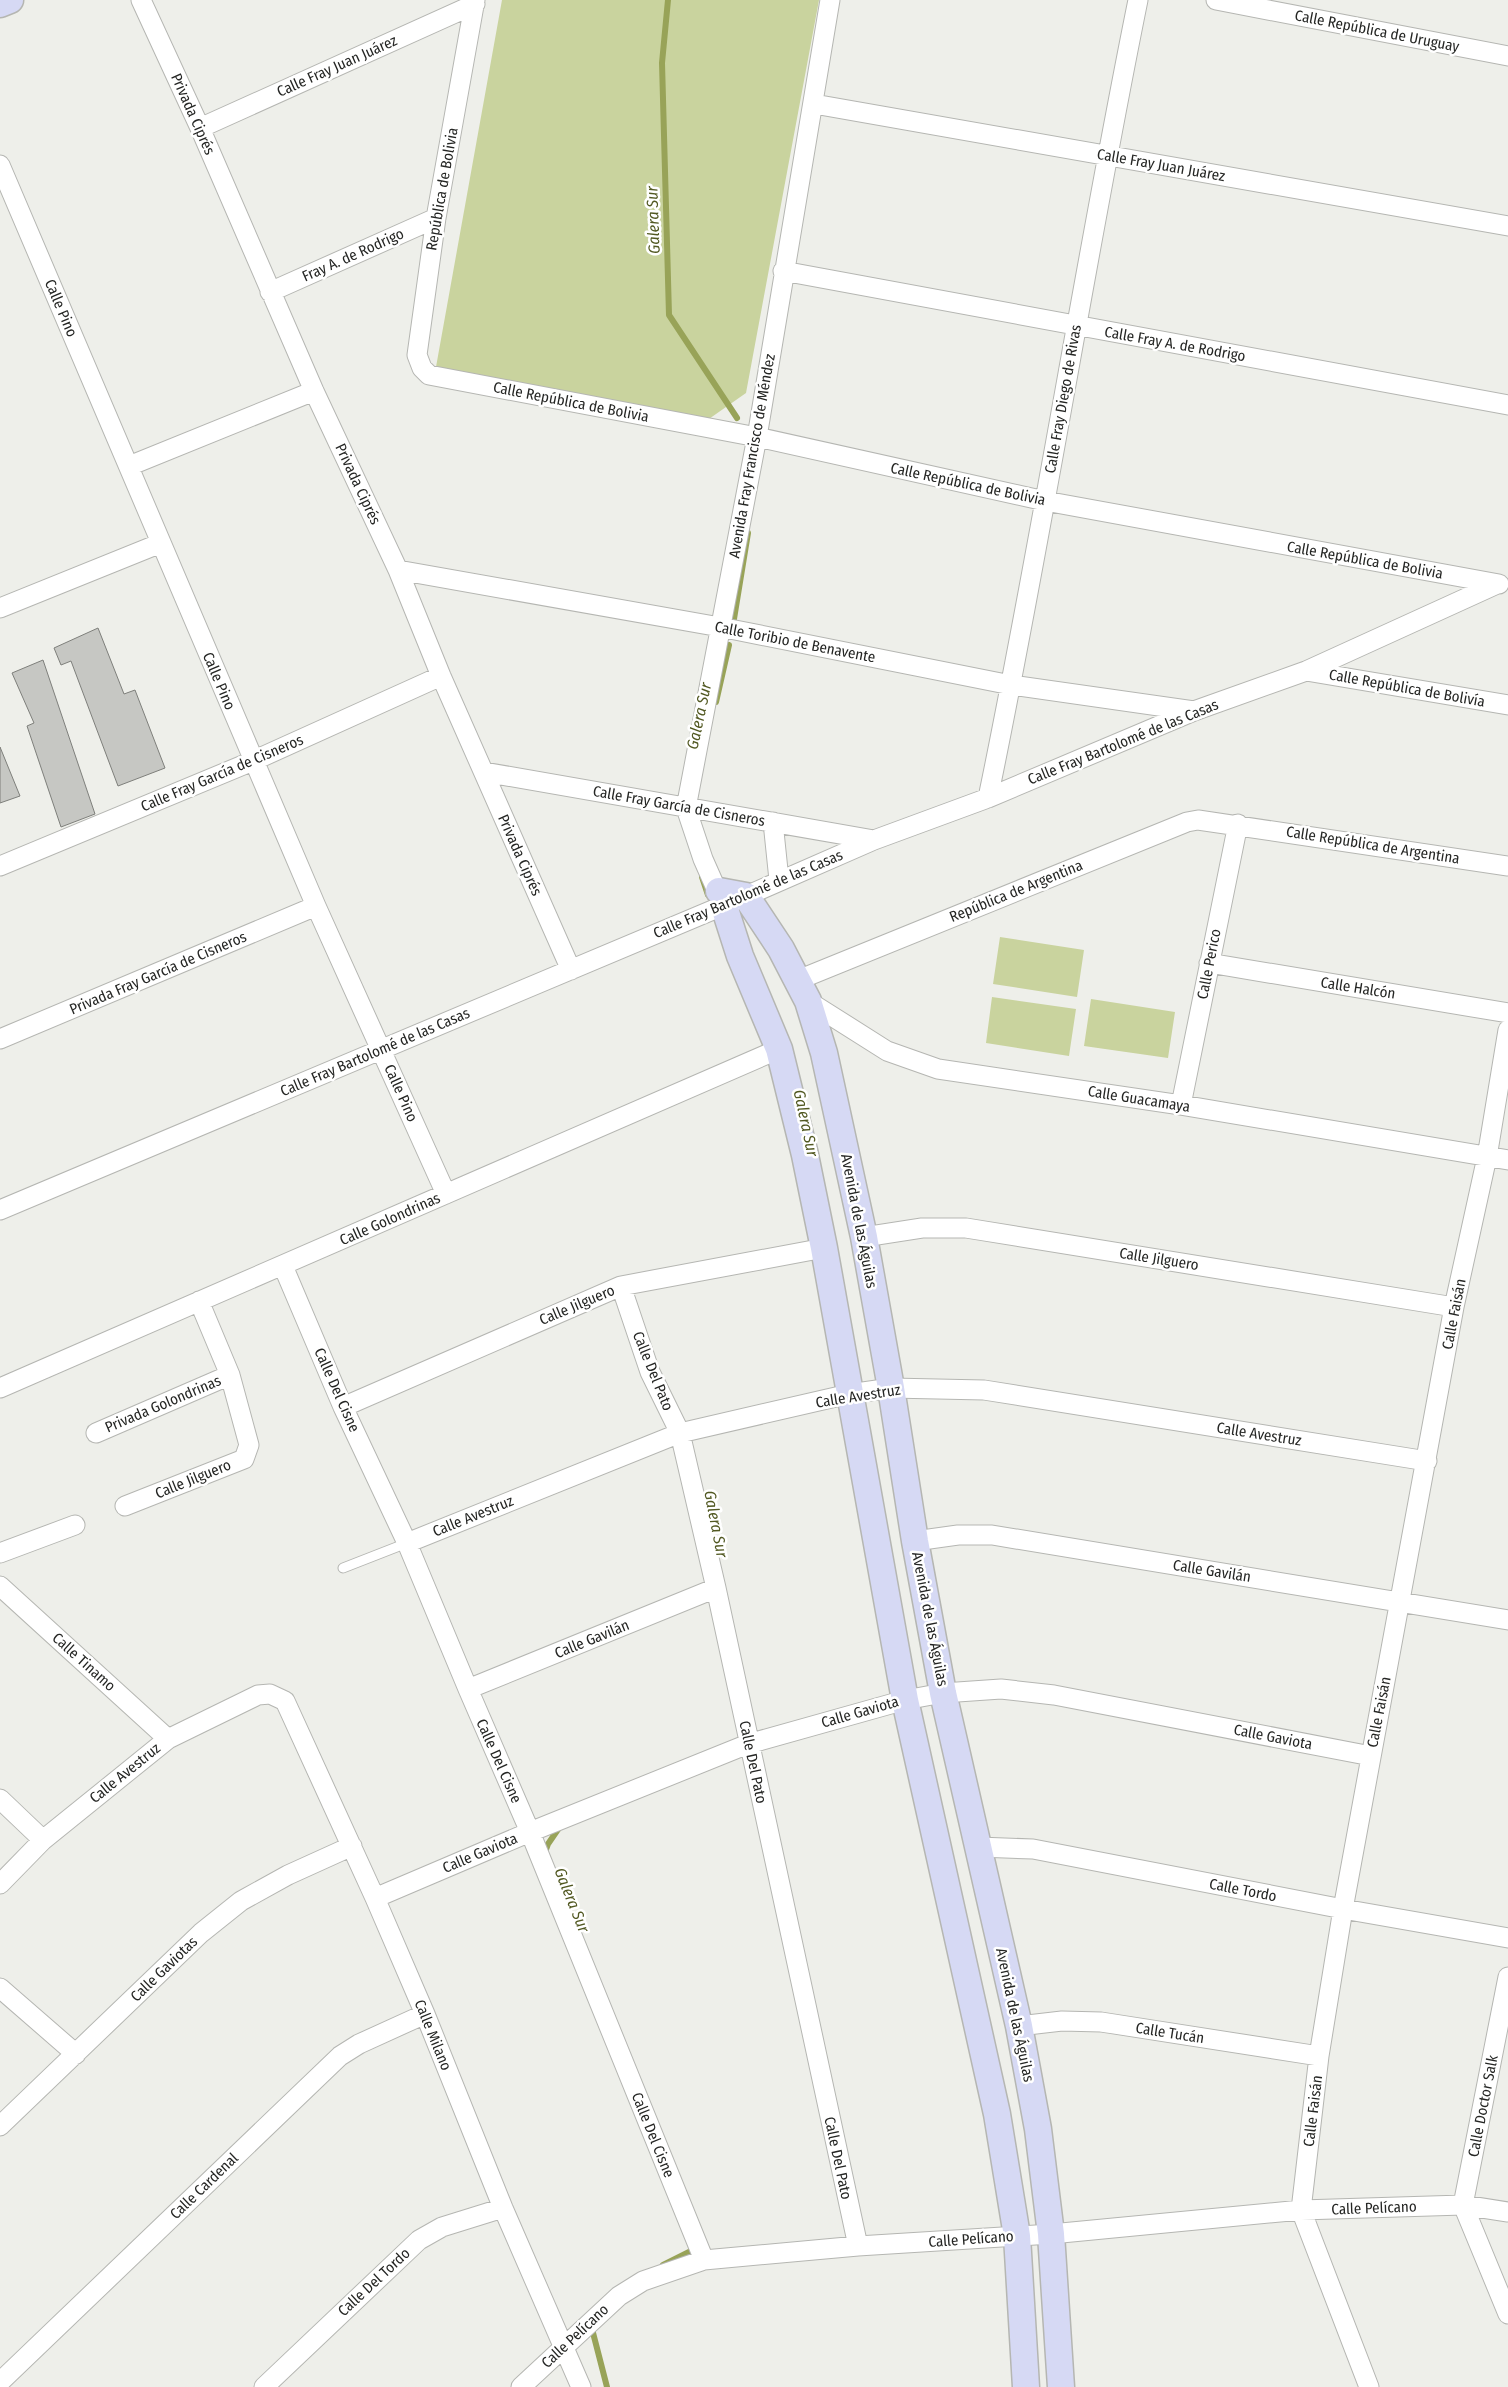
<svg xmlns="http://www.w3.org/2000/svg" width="1508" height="2387" font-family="'Fira Sans Condensed',sans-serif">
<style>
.green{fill:#c9d39e}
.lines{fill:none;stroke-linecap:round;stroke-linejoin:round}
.stream{stroke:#98a358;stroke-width:6}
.building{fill:#c6c7c3;stroke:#7e7f7b}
.lane-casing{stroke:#b5b6b2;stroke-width:11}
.street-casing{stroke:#b5b6b2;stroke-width:21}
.secondary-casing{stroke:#b5b6b2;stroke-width:29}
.lane{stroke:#fff;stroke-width:9}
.street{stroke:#fff;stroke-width:19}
.secondary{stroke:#d6d9f4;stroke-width:26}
.labels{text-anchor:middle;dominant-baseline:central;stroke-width:5;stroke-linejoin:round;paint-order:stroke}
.street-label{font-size:15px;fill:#252624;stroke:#fff}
.water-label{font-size:16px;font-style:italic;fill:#515821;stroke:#fff}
</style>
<rect width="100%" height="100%" fill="#eeefea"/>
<path class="green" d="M502,0H819L746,393L706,421L436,367Z
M1000,937L1084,950L1077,997L993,984Z
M992,997L1076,1009L1069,1056L986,1043Z
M1091,999L1175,1012L1168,1058L1084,1046Z"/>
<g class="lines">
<path class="stream" d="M668,0L662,63L669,315L737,418
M733,625L748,533
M716,702L729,645
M702,877L708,895
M544,1855L548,1844L561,1825
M663,2265L691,2251V2244
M591,2325L607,2387"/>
</g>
<path class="building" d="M98,628L124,694L135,690L165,768L118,786L71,661L61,665L54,648Z
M43,660L95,814L61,827L27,726L34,723L12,673Z
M0,747L20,796L0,803Z"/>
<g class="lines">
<g class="lane-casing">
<path id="lane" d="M343,1568L407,1543"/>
</g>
<g class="street-casing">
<path id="street" d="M141,0L200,128L314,391L398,570L441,676L571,970
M475,0L436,218L417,355L422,368L429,375L757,437L1045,501L1499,584
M1216,0L1508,56
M814,104L1508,226
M200,128L475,4
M0,165L316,906L446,1194
M783,271L1508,405
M270,292L436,218
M129,466L314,391
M398,570L720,627L1011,685L1194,711
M0,608L161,543
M1306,671L1508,705
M484,772L874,840
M988,798C1043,533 1084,266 1138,0
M773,822L779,880
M0,866L253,761L441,676
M722,902L703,859L686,808L757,437L830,0
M1209,963L1508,1013
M798,980L1187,822L1198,820L1508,866
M808,1001L887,1051L938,1069L1181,1105L1508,1160
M0,1039L316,906
M1181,1105L1238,824
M0,1210L746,896L874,840L988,798L1194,711L1306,671L1497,584
M864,1237L922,1228H966L1454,1307
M283,1266L343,1407L407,1543L468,1689L530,1832L704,2260
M621,1286L650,1372L680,1433L716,1588L858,2246
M0,1388L779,1049
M343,1407L621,1286L824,1248
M96,1433L230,1375
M125,1506L244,1459L249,1445L230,1375L199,1301
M915,1541L958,1535H992L1508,1620
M407,1543L680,1433L849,1394L891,1388L984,1390L1427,1461
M0,1553L75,1525
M0,1586L168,1739
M468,1689L716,1588
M0,1799L43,1840
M978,1847L1033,1849L1343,1909L1508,1938
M0,1884L43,1840L168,1739L258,1695L270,1694L285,1701L375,1898L425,2014L503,2208L581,2387
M375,1898L530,1832L748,1744L905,1700L943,1693L1001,1689L1054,1695L1371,1756
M0,1988L76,2054
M1019,2026L1062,2021L1101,2022L1319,2056
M0,2126L201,1933L241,1901L288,1875L352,1846
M1463,2205L1508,1977
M1463,2205L1508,2314
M0,2382L340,2056L359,2044L425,2014
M264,2387L419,2240L442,2227L503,2208
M521,2387L619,2296L643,2281L704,2260L858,2246L1051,2234L1301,2210L1463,2205L1508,2212
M1369,2387L1301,2210L1319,2056L1343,1909L1454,1307L1487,1157L1508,1030"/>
</g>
<g class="secondary-casing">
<path id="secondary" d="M0,4L10,0
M719,891L746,896L781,949L808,1001L824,1053L864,1237L891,1388L915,1541L943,1693L1019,2026L1038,2129L1051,2234L1061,2387
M724,906L740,956L779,1049L805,1155L824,1248L905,1700L997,2114L1017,2236L1026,2387"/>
</g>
<use href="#lane" class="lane"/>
<use href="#street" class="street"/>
<use href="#secondary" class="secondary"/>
</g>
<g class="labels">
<g class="street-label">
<text transform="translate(1377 31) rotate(11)">Calle República de Uruguay</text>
<text transform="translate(337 66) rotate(-24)">Calle Fray Juan Juárez</text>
<text transform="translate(193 114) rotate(66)">Privada Ciprés</text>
<text transform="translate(1161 165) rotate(10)">Calle Fray Juan Juárez</text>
<text transform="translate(442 189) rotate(-80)">República de Bolivia</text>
<text transform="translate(353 255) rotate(-24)">Fray A. de Rodrigo</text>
<text transform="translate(61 308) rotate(67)">Calle Pino</text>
<text transform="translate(1175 344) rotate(10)">Calle Fray A. de Rodrigo</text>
<text transform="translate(1063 399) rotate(-80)">Calle Fray Diego de Rivas</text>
<text transform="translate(571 402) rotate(11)">Calle República de Bolivia</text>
<text transform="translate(752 456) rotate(-80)">Avenida Fray Francisco de Méndez</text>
<text transform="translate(358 484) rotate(65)">Privada Ciprés</text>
<text transform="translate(968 484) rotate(12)">Calle República de Bolivia</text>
<text transform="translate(1365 560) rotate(10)">Calle República de Bolivia</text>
<text transform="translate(795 642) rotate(11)">Calle Toribio de Benavente</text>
<text transform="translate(219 681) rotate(67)">Calle Pino</text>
<text transform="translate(1407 688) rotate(10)">Calle República de Bolivía</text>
<text transform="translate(1123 742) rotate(-22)">Calle Fray Bartolomé de las Casas</text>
<text transform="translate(222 773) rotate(-23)">Calle Fray García de Cisneros</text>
<text transform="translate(679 806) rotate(10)">Calle Fray García de Cisneros</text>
<text transform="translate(1373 845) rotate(9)">Calle República de Argentina</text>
<text transform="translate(520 855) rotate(66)">Privada Ciprés</text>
<text transform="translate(1016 891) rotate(-22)">República de Argentina</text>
<text transform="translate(748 894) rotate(-23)">Calle Fray Bartolomé de las Casas</text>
<text transform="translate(1209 964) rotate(-79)">Calle Perico</text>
<text transform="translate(158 973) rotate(-23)">Privada Fray García de Cisneros</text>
<text transform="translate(1358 988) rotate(9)">Calle Halcón</text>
<text transform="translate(375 1052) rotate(-23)">Calle Fray Bartolomé de las Casas</text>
<text transform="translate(401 1093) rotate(66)">Calle Pino</text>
<text transform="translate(1139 1099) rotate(9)">Calle Guacamaya</text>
<text transform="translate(390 1219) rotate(-24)">Calle Golondrinas</text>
<text transform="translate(859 1221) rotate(79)">Avenida de las Águilas</text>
<text transform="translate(1159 1259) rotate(9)">Calle Jilguero</text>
<text transform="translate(577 1305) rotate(-23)">Calle Jilguero</text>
<text transform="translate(1454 1314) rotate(-79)">Calle Faisán</text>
<text transform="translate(653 1371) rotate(68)">Calle Del Pato</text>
<text transform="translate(337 1390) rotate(66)">Calle Del Cisne</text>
<text transform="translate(858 1396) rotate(-9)">Calle Avestruz</text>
<text transform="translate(163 1404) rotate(-23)">Privada Golondrinas</text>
<text transform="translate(1259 1434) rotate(9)">Calle Avestruz</text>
<text transform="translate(193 1479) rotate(-22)">Calle Jilguero</text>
<text transform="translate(473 1516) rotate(-22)">Calle Avestruz</text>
<text transform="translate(1212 1571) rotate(9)">Calle Gavilán</text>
<text transform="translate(930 1619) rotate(79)">Avenida de las Águilas</text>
<text transform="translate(592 1639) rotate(-22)">Calle Gavilán</text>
<text transform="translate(84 1662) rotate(42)">Calle Tinamo</text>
<text transform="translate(860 1712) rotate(-16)">Calle Gaviota</text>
<text transform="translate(1379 1712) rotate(-79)">Calle Faisán</text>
<text transform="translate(1273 1737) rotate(11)">Calle Gaviota</text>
<text transform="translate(499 1761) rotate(66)">Calle Del Cisne</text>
<text transform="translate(753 1762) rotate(78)">Calle Del Pato</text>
<text transform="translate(125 1773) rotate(-39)">Calle Avestruz</text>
<text transform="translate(480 1853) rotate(-23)">Calle Gaviota</text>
<text transform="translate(1243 1890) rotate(11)">Calle Tordo</text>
<text transform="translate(164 1969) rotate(-44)">Calle Gaviotas</text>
<text transform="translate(1015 2015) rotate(78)">Avenida de las Águilas</text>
<text transform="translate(1170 2033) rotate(9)">Calle Tucán</text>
<text transform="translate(433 2035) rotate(68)">Calle Milano</text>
<text transform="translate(1483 2106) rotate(-79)">Calle Doctor Salk</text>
<text transform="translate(1313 2111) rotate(-83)">Calle Faisán</text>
<text transform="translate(653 2135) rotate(68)">Calle Del Cisne</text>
<text transform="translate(838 2158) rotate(78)">Calle Del Pato</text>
<text transform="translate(204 2186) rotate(-44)">Calle Cardenal</text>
<text transform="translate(1374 2208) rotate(-2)">Calle Pelícano</text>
<text transform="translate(971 2239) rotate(-4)">Calle Pelícano</text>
<text transform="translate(374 2282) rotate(-43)">Calle Del Tordo</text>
<text transform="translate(575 2336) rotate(-43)">Calle Pelícano</text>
</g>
<g class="water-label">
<text transform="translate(653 220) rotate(-92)">Galera Sur</text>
<text transform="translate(699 716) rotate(-78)">Galera Sur</text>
<text transform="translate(806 1123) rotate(78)">Galera Sur</text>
<text transform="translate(716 1524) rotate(79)">Galera Sur</text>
<text transform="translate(572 1900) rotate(68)">Galera Sur</text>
</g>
</g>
</svg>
